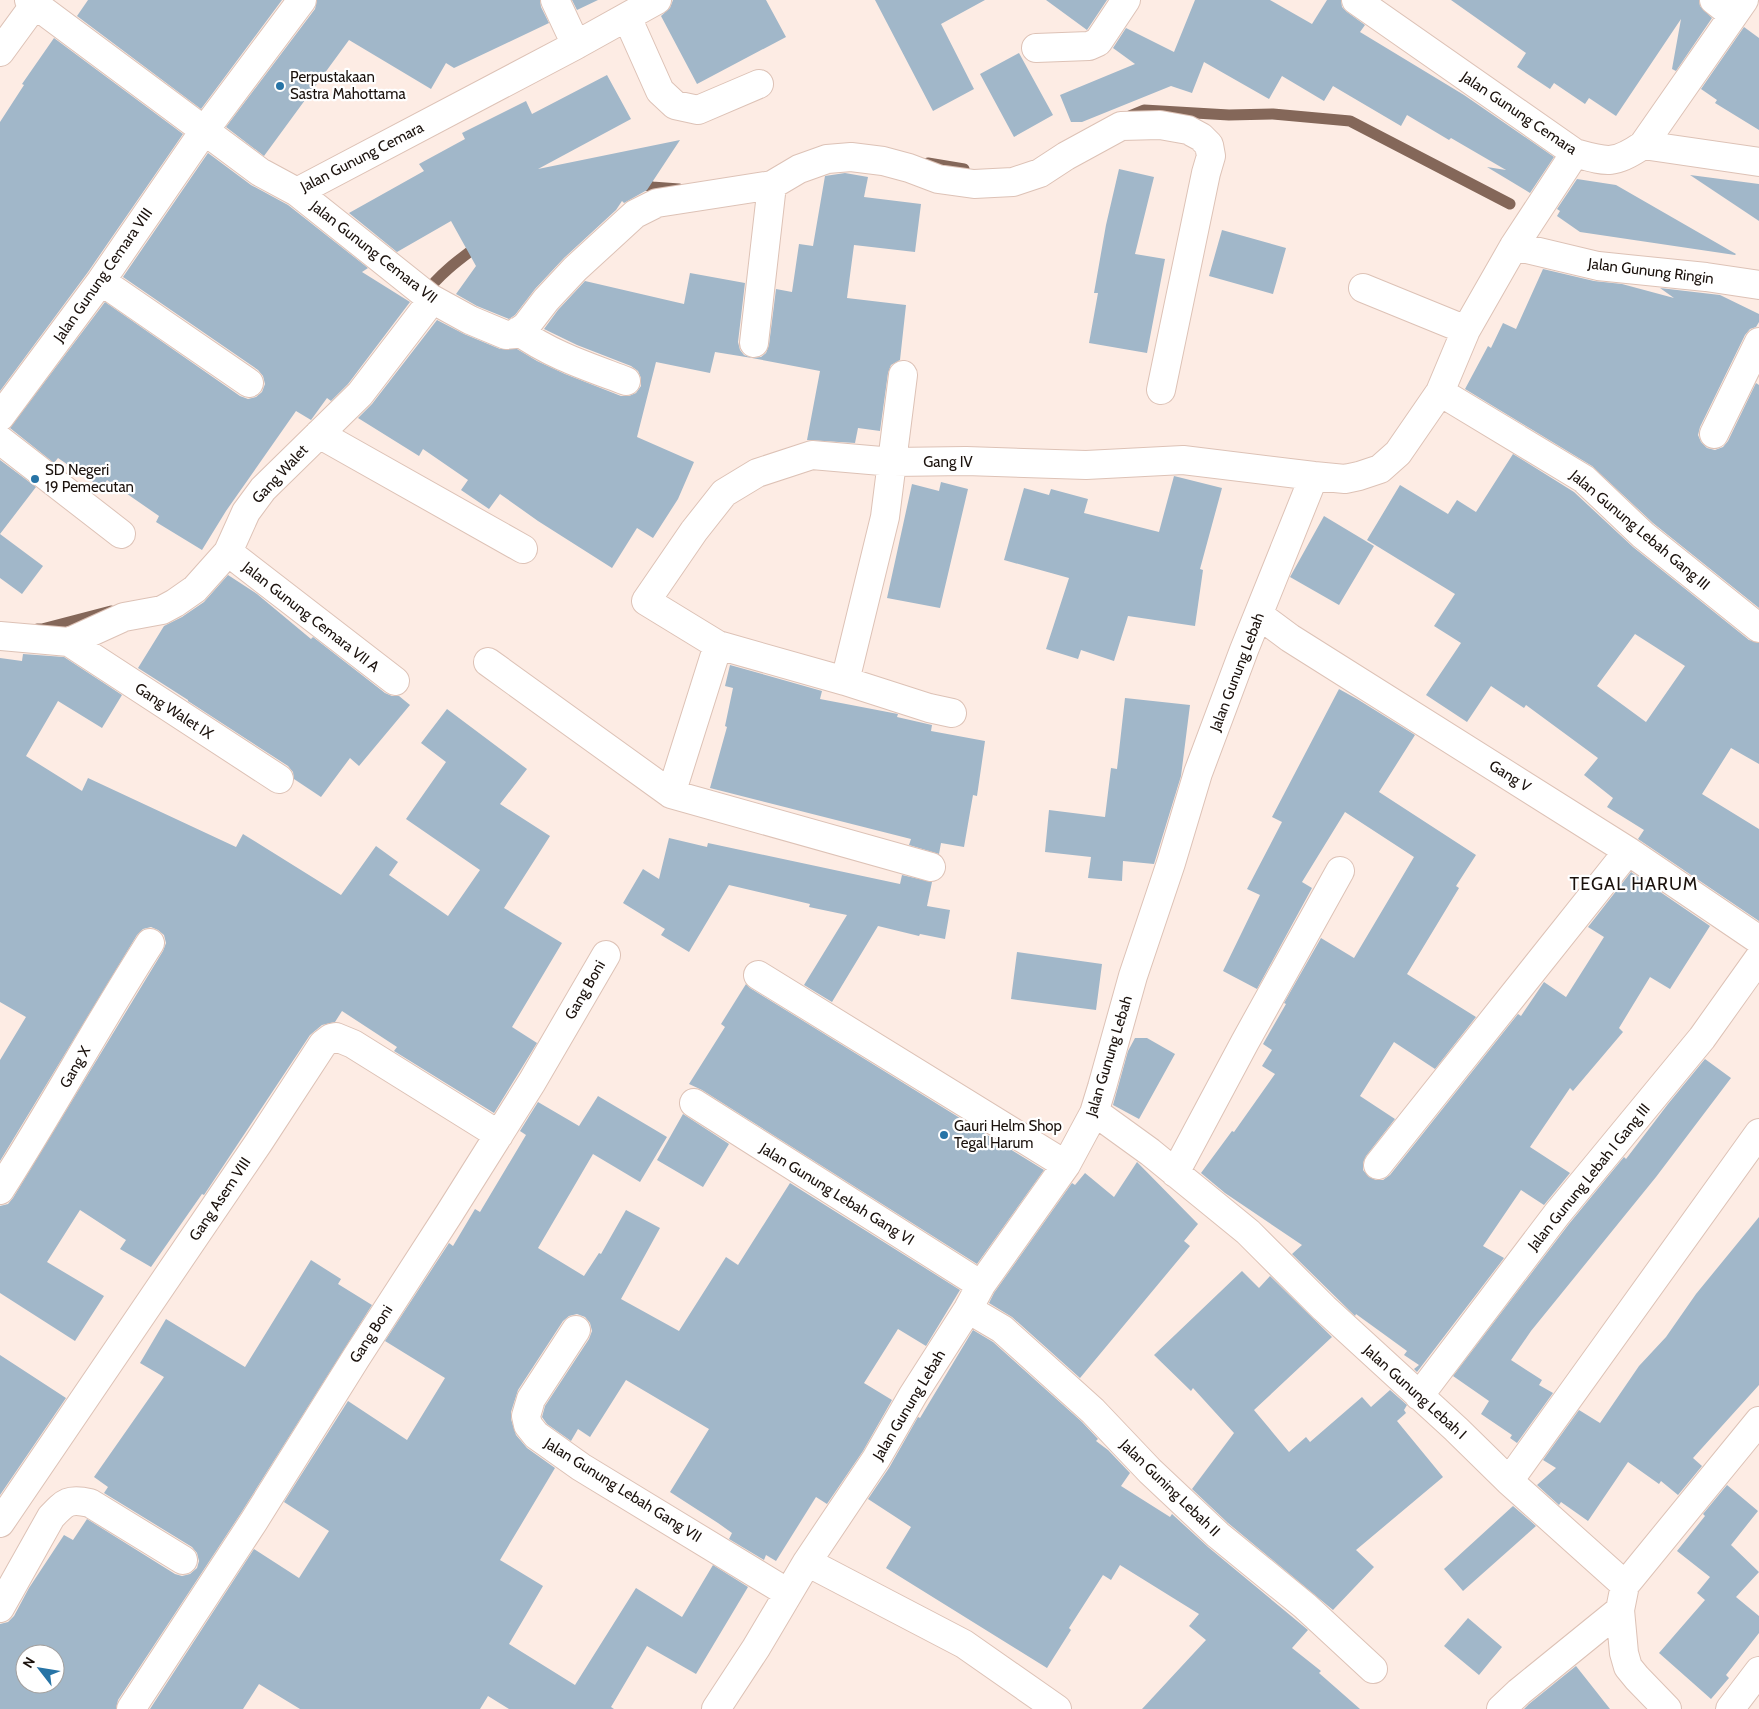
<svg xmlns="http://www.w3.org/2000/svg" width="1759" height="1709" font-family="Cabin,sans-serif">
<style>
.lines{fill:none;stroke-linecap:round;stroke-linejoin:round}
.stream{stroke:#846759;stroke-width:11}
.building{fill:#a1b7c9;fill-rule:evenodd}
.minor-casing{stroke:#ddc2b6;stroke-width:30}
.minor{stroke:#fff;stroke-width:28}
.poi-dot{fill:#2774a6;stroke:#fff;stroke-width:2}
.labels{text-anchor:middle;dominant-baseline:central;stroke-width:4.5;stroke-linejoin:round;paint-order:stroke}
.poi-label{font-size:15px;fill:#1a110c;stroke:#fff;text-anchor:start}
.street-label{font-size:15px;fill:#1a110c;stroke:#fff}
.quarter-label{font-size:18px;letter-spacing:1px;fill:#1a110c;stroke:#fff}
</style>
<rect width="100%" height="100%" fill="#fdece4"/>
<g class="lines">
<path class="stream" d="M1127,117L1144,110L1229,115L1273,114L1350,121L1510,204
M928,163L964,169
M636,181L652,187L679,189
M425,294C439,274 460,259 480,244
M37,629H42L111,611"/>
</g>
<path class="building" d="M88,0H282L201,109L77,16Z
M317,0H540L541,7L549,23L454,68L446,63L431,89L349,40L264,156L226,127L315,9Z
M572,0H598L577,10Z
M673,0H766L786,37L697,84L661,16L670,8Z
M875,0H985L941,24L974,89L933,111Z
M1046,0H1107L1087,30Z
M1195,0H1270L1312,24L1327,0H1341L1342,7L1347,12L1365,25L1360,32L1464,95L1554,157L1530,193L1487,167L1506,170L1451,138L1449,140L1407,115L1401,126L1333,86L1324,101L1282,76L1269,99L1204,62L1192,93L1171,86L1082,122H1071L1060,95L1135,64L1113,48L1126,28L1174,52Z
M1451,0H1699L1700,6L1712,18L1676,71L1672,69L1681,19L1616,116L1589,98L1585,104L1554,83L1550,89L1517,67L1526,53Z
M1744,27L1759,38V130L1715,103L1717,100L1701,89Z
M54,38L183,134L88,272L0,391V122L24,85L22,84Z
M1019,53L1053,115L1014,137L980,74Z
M607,75L631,119L538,169L680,140L647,190L624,203L622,201L616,210L564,258L535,289L515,315L509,319L477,306L456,294L476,266L451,221L397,252L349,213L424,171L419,164L465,139L462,133L526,101L532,114Z
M208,153L251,185L288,205L368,268L362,272L410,302L348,384L331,401L327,398L311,420L296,411L226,511L202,550L156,522L159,516L107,480L102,488L58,458L54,463L10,428L105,302L240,396L248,399L256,397L262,392L265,384L263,376L258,370L123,277Z
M1119,169L1154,177L1135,254L1165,259L1147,353L1089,343L1098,293H1094L1106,225Z
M845,173L868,177L864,197L921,204L915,252L854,245L847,298L906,305L900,360L891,365L888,373L880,431L858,428L855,443L807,440L820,371L752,358L761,357L766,353L769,345L776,289L792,292L799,244L813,246L825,176Z
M1690,175L1759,184V221Z
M1577,179L1616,185L1736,254L1735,255L1580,232L1557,216L1560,211L1557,209Z
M1222,230L1286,248L1273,294L1209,276Z
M1543,269L1594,281L1622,284L1674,298L1660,288L1720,295L1759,314V322L1756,327L1750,329L1745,335L1700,427L1698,435L1701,442L1707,448L1715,450L1723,447L1728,441L1756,383L1759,385V608L1653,523L1592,466L1465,389L1488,346L1491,348L1503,323L1516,329Z
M690,273L745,283L738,342L740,350L744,355L752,358L715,352L710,373L656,362L637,437L694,462L678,499L653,538L637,528L612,568L538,521L500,494L489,509L461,490L468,480L423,449L419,456L358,418L372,404L437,320L464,334L500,349H517L537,361L565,374L621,396H629L636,393L641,386V378L638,371L631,366L577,345L544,329L558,310L585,281L684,304Z
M1513,454L1574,492L1633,547L1749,640L1759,643V764L1731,748L1702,794L1759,829V921L1638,839L1644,830L1607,807L1613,798L1584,775L1598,758L1526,705L1524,708L1491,686L1467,722L1426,695L1461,643L1434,626L1455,594L1367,540L1400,485L1448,514L1457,500L1476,512ZM1635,634L1685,666L1646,722L1597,686Z
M0,460L36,487L0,534L43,566L22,594L0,578Z
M1174,476L1222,488L1200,569L1203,570L1195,626L1128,616L1114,661L1081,650L1078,659L1046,649L1069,578L1004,560L1024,488L1049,495L1051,489L1088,499L1084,513L1159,532Z
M941,482L968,489L940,608L887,598L912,484L939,491Z
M1324,516L1374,546L1339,605L1290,577Z
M228,575L257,594L311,639L313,637L385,693L392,696H399L410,705L359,766L350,758L321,797L294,779L293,772L288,766L188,701V700L138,668L164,626L182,617L204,602Z
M23,654L64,657L122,695L102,728L58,701L26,756L82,791L88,778L236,847L243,834L341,895L376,846L398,862L389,875L448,916L480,870L406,819L446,762L421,743L447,709L527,769L500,804L550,836L504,908L562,943L512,1027L537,1043L494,1113L394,1051L397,1047L342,1011L335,1022L322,1025L310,1035L204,1195L202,1194L151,1267L120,1249L126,1240L80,1210L47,1262L104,1296L75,1341L0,1293V1206L8,1204L13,1198L163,951L166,943L164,935L158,930L151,927L143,929L137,935L0,1161V1060L26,1017L0,1002V658L22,661Z
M730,665L822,691L820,699L898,714L897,717L932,725L931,731L985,741L977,796L973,795L964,847L941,843L939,854L909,845L911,839L710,788L727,727L725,726L733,688L725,686Z
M1339,689L1357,699L1415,735L1379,792L1476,855L1456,886L1459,888L1407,974L1476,1017L1435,1069L1394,1042L1360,1096L1395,1119L1366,1156L1363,1163V1170L1369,1177L1376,1180H1383L1390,1175L1518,1014L1521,1016L1544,982L1566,997L1604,937L1588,927L1631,872L1710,926L1670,989L1650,977L1619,1028L1623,1032L1573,1091L1570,1088L1530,1147L1570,1173L1544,1205L1521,1190L1483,1246L1504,1258L1417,1372L1414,1369L1419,1365L1404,1355L1407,1351L1356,1314L1355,1316L1292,1254L1302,1245L1225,1193L1201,1173L1232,1131L1234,1132L1275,1074L1262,1066L1272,1050L1263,1044L1286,1004L1284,1003L1321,938L1354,958L1414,857L1345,812L1302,882L1312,888L1257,989L1223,971L1260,895L1247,889L1282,822L1272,817Z
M1125,698L1190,705L1181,776L1154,864L1123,861L1122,881L1088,878L1091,857L1045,852L1049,810L1105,817L1111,768L1117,769Z
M669,838L707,847L708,843L900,884L902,875L932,882L927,906L950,910L945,939L920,934L919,936L878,926L832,1002L804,985L847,915L809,907L810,904L729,885L689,952L661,935L665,929L623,903L643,869L659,879Z
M1017,952L1102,964L1096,1010L1011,999Z
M746,984L750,988L1044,1170L977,1264L702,1090L689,1084L725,1027L721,1024Z
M1135,1038H1147L1175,1054L1139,1119L1113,1105L1128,1051Z
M1705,1059L1731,1078L1656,1177L1531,1331L1511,1360L1542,1380L1539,1385L1553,1393L1517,1443L1510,1438L1512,1435L1481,1414L1489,1401L1453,1376L1569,1224L1624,1157L1626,1159L1668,1104Z
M598,1096L667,1137L640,1182L593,1154L538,1248L584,1276L599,1253L601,1254L626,1210L660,1228L621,1299L679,1331L726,1257L738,1265L790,1183L960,1290L926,1346L898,1329L864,1383L892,1400L863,1451L827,1504L816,1497L776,1561L766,1555L764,1560L729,1539L732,1533L718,1523L670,1492L709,1429L626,1380L590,1437L578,1429L571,1441L547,1424L542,1417L545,1406L589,1339L592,1331L590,1323L585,1317L577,1314L569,1316L563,1321L518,1390L511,1412V1419L516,1435L527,1448L555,1468L500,1560L543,1586L509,1644L575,1685L636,1588L682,1617L713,1565L748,1587L696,1674L647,1646L611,1707L614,1709H509L488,1696L480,1709H300L259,1684L243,1709H150L254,1549L299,1578L329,1531L284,1502L348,1401L407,1440L445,1378L385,1341L449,1243L453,1246L475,1209L480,1212L526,1135L520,1131L538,1102L579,1126Z
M683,1114L729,1144L703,1187L657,1160Z
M1137,1162L1198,1224L1184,1241L1190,1246L1080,1378L1012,1317L989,1303L994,1293L1072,1183L1075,1185L1085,1173L1114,1197Z
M1759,1217V1385L1693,1458L1702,1466L1678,1495L1661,1481L1659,1484L1628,1462L1588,1521L1561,1502L1559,1505L1537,1485L1556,1468L1543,1460L1579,1410L1600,1423L1639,1366L1666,1337L1696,1294Z
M311,1260L341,1279L338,1284L372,1305L241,1513L118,1700L116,1709H0V1624L8,1622L14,1616L29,1588L64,1535L73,1540L87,1519L175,1574L182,1576L190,1574L197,1568L199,1561L197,1553L192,1547L104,1493L108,1487L94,1477L164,1377L140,1363L166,1319L245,1367ZM25,1654H55V1684H25Z
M1242,1271L1259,1288L1270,1276L1332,1337L1254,1410L1289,1452L1306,1437L1310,1442L1362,1397L1371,1407L1390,1390L1407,1405L1404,1410L1406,1413L1397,1421L1443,1477L1356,1550L1374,1567L1333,1610L1228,1523L1192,1489L1234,1433L1193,1388L1191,1391L1154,1355Z
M973,1330L993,1342L1082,1422L1098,1439L1096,1441L1108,1450L1130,1473L1121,1486L1170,1517L1172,1514L1208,1547L1308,1630L1292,1648L1321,1671L1319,1673L1360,1709H1142L1206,1640L1189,1626L1199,1614L1120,1565L1111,1580L1103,1575L1069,1628L1071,1630L1047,1668L886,1568L911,1527L868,1499L889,1468L918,1417L920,1418Z
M0,1355L66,1398L0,1495Z
M1727,1485L1758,1511L1731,1545L1759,1572L1736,1597L1759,1616V1633L1726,1675L1729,1678L1711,1699L1659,1653L1705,1600L1697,1593L1710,1577L1677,1551L1705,1516L1703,1514Z
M1513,1506L1536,1526L1463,1591L1444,1569Z
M1468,1618L1502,1647L1479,1675L1444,1646Z
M1576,1666L1610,1709H1524L1529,1704Z"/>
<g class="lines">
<g class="minor-casing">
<path id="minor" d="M29,0L260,172L297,192L576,45L657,0
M555,0L576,45
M1356,0L1575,153C1607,162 1614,165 1643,145L1744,0
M1714,0L1733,15
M627,17L660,91L675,105L698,110L759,84
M1036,48L1089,46L1098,42L1126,0
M0,52L38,0
M1643,145L1759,162
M772,185L799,169L827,159L851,157L883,161L909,168L938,179L974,184L1013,182L1040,173L1066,156L1121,126L1160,125L1188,130L1201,137L1209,145L1211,156L1206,173L1161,390
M297,192L430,298L470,320L506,335L515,334L526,326L546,300L575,269L635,214L657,203L772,185L754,343
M1514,246L1598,266L1706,277L1759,285
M101,281L249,383
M1363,288L1466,330
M518,331C551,355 589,367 626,381
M1440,392L1584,479L1643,535L1759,628
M0,417L101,281L204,131L302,0
M319,434L523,549
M1714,434L1759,342
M0,440L121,534
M228,552L395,681
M1259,615L1290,638L1628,851L1759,940
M0,636L69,642L124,617L162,610L175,603L195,589L228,552L246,512L263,489L360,394L432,300
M69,642L279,779
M488,662L671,794L931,867
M845,681L885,517L903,375
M952,713L929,708L845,681L718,645L646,601L694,531L724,493L757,473L812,455L893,462L966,461L1086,465L1183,460L1314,476L1345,479L1359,476L1380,469L1398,453L1440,392L1466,330L1514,246L1575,153
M671,794L718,645
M758,975L1066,1165
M694,1103L981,1285
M1094,1113L1103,1118L1150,1152L1248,1232L1324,1308L1456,1429L1509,1481L1625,1585
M1378,1165L1628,851
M1175,1173L1245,1042L1340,871
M0,1190C52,1109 98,1024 150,943
M968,1309L1002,1329L1093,1411L1150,1471L1218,1535L1305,1606L1373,1669
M576,1330L531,1399L526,1416L528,1425L536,1435L581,1467L788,1593
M1419,1396L1557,1214L1702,1038L1759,958
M1509,1481L1759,1133
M0,1523L259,1142L323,1044L331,1038L336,1037L353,1044L499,1135
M807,1562L964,1644L1057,1709
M0,1608L51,1517C65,1502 69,1498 90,1503L183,1560
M131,1709L254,1521L356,1358L449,1214L532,1082L606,955
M716,1709L756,1648L807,1562L876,1459L913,1395L968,1309L981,1285L1066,1165L1094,1113L1102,1087L1133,976L1171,863L1198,773L1244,650L1314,476
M1501,1709L1519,1692L1620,1610
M1667,1709L1637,1678L1628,1667L1624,1653L1620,1610L1625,1585L1759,1421
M1730,1709L1759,1671"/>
</g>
<use href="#minor" class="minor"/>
</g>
<g class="poi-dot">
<circle cx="280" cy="86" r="5"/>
<circle cx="35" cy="479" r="5"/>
<circle cx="944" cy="1135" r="5"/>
</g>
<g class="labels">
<g class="poi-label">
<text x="290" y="77">Perpustakaan<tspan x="290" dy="17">Sastra Mahottama</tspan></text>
<text x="45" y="470">SD Negeri<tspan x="45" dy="17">19 Pemecutan</tspan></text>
<text x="954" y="1126">Gauri Helm Shop<tspan x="954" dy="17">Tegal Harum</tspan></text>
</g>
<g class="street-label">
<text transform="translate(1519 113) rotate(34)">Jalan Gunung Cemara</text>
<text transform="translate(362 157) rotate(-27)">Jalan Gunung Cemara</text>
<text transform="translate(374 252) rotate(38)">Jalan Gunung Cemara VII</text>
<text transform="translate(1651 271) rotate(7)">Jalan Gunung Ringin</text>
<text transform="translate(103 275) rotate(-55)">Jalan Gunung Cemara VIII</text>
<text x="948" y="462">Gang IV</text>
<text transform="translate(280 474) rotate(-47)">Gang Walet</text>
<text transform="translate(1640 530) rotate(40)">Jalan Gunung Lebah Gang III</text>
<text transform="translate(311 617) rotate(38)">Jalan Gunung Cemara VII A</text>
<text transform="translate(1237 672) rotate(-69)">Jalan Gunung Lebah</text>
<text transform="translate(174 711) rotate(33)">Gang Walet IX</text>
<text transform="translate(1510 776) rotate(32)">Gang V</text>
<text transform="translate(585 990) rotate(-60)">Gang Boni</text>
<text transform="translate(1109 1056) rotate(-73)">Jalan Gunung Lebah</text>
<text transform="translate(75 1067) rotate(-60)">Gang X</text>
<text transform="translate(1589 1177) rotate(-51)">Jalan Gunung Lebah I Gang III</text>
<text transform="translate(837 1194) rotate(32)">Jalan Gunung Lebah Gang VI</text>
<text transform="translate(220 1199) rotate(-56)">Gang Asem VIII</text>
<text transform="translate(371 1334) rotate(-57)">Gang Boni</text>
<text transform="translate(1415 1392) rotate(42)">Jalan Gunung Lebah I</text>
<text transform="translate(909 1405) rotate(-59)">Jalan Gunung Lebah</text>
<text transform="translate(1170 1488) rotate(44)">Jalan Guning Lebah II</text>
<text transform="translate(623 1490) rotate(32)">Jalan Gunung Lebah Gang VII</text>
</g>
<g class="quarter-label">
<text x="1634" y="884">TEGAL HARUM</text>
</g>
</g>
<g transform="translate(40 1669) rotate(301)"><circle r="24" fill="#ffffff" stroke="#a3a09e"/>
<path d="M0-4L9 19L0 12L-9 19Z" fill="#2774a6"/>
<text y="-8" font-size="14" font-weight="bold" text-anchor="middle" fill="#1a110c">N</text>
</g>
</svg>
